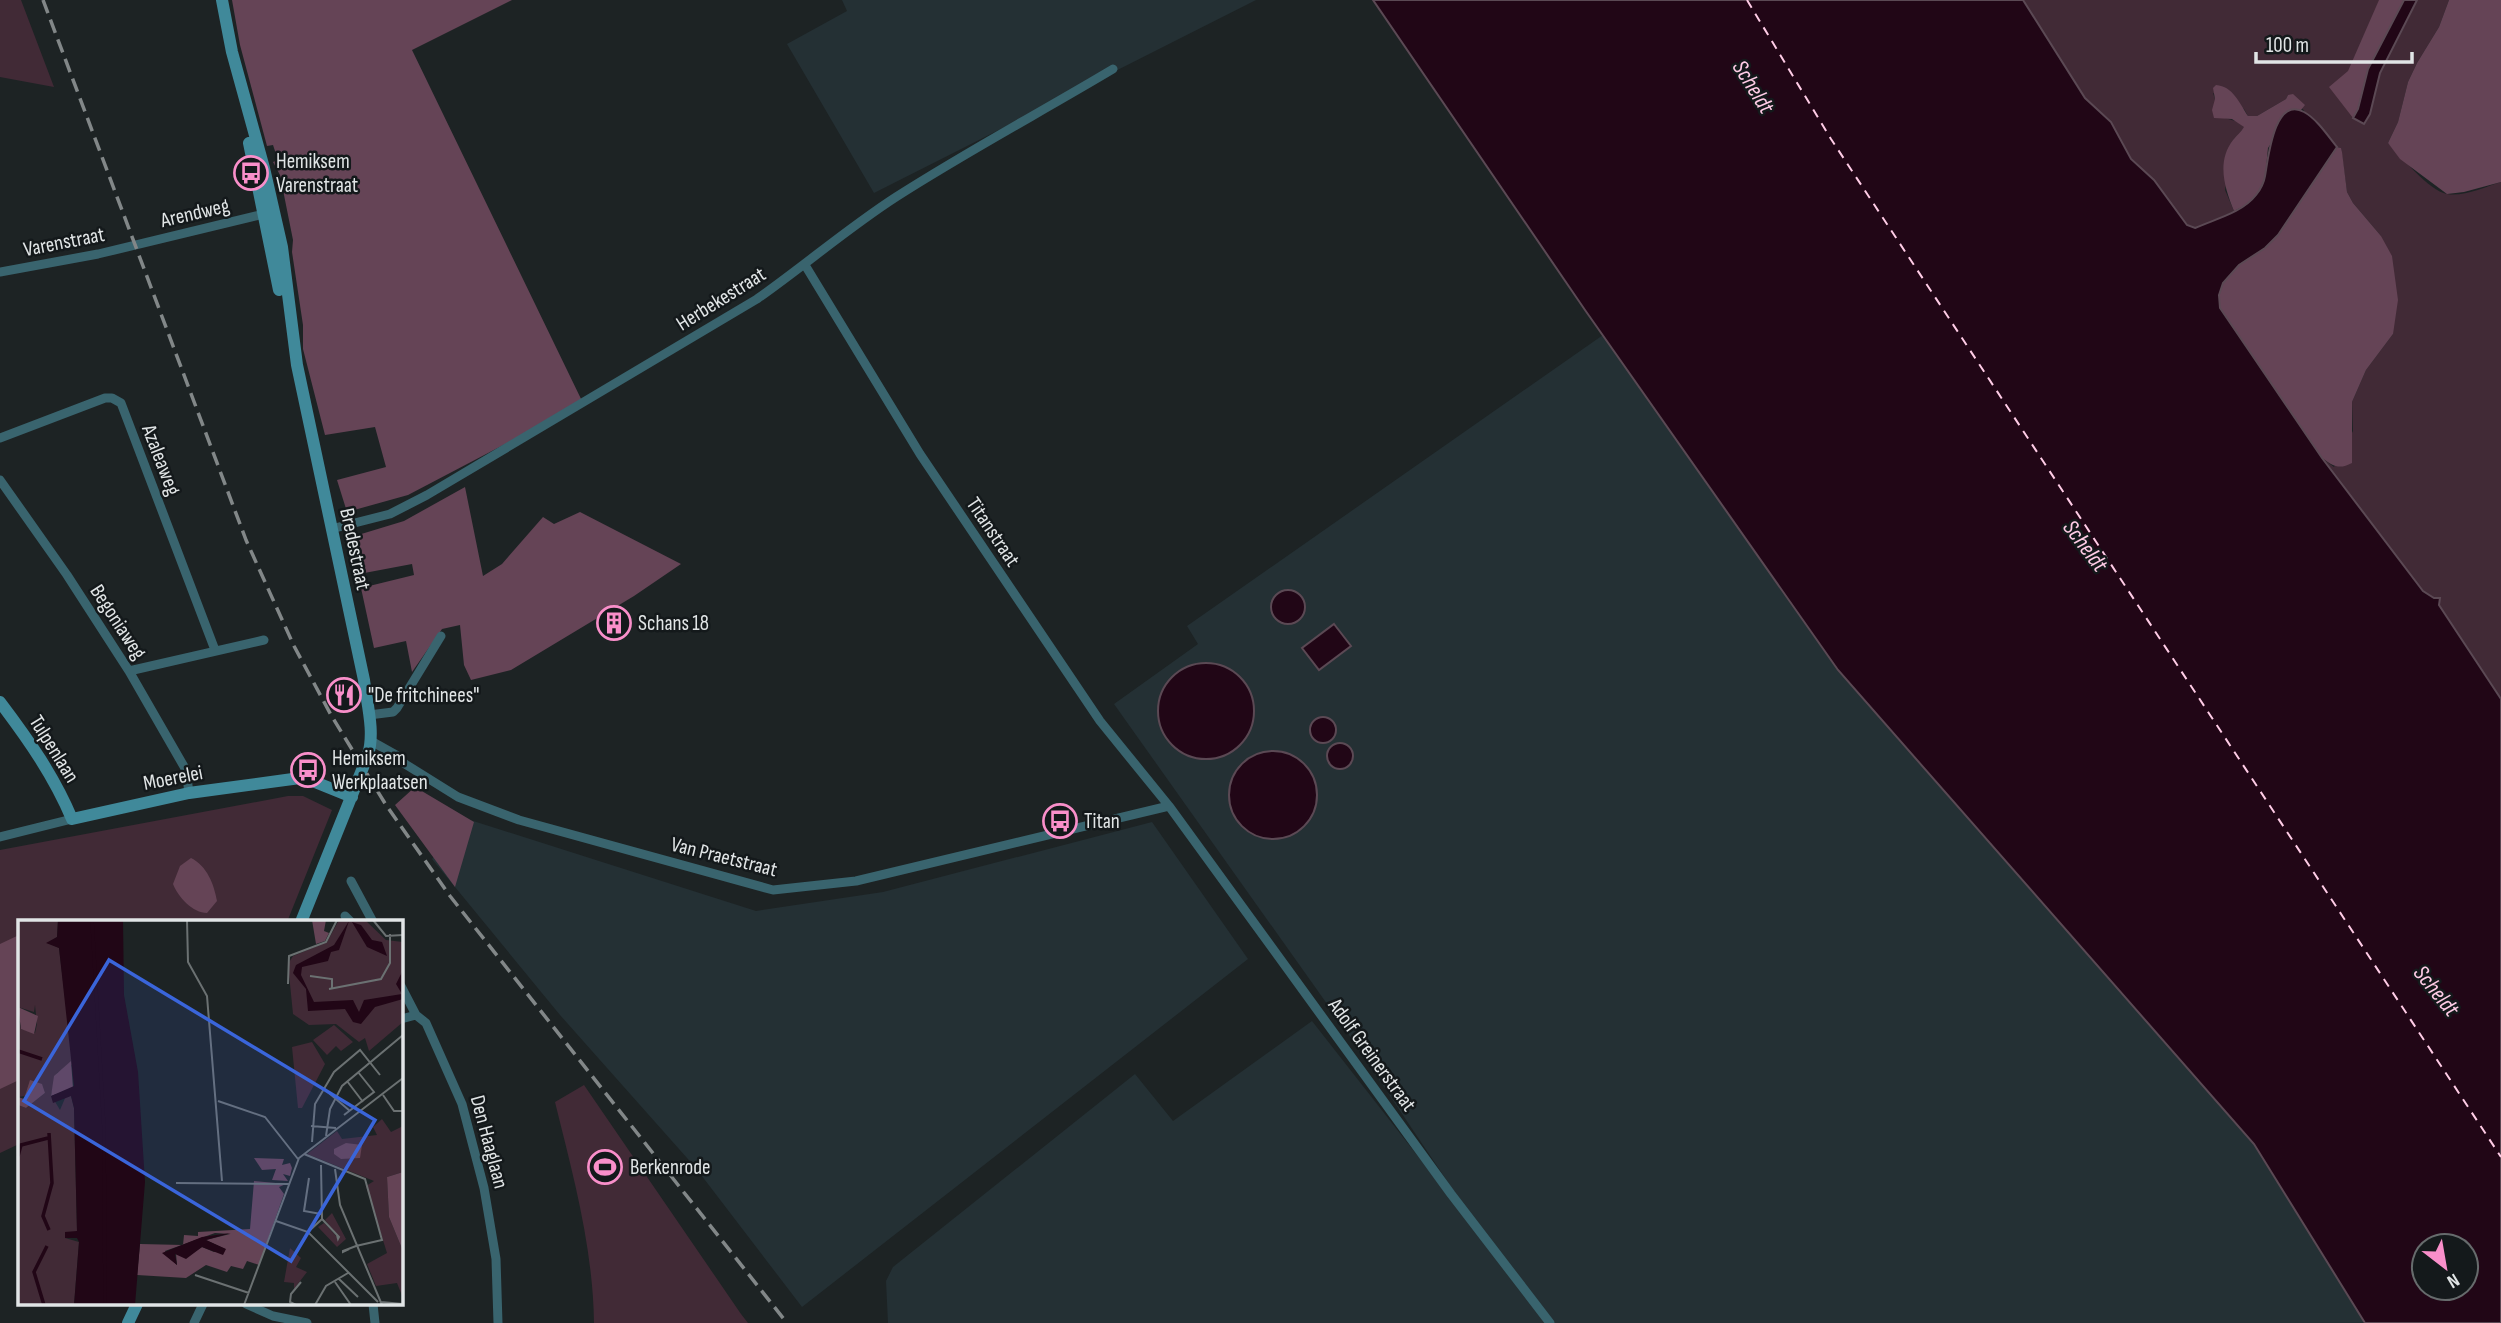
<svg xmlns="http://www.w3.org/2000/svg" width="2501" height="1323" font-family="'Sofia Sans Condensed',sans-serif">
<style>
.built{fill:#243034}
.green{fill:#412a36}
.forest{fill:#654456}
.water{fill:#210616;stroke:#5b4954;stroke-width:2;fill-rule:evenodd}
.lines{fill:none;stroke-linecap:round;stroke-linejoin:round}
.ferry{stroke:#ffcce6;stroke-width:2;stroke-dasharray:9 7;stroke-linecap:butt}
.street{stroke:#39646e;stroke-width:9}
.secondary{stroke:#40899a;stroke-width:12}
.rail{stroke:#828788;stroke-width:3.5;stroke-dasharray:14 7;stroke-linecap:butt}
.labels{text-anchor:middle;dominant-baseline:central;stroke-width:5;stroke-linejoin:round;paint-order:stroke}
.poi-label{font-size:21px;fill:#e1e5e6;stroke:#14191b;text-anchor:start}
.street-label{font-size:21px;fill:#e1e5e6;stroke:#14191b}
.water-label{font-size:23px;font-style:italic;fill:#ffcce6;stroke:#14191b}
.inset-river{fill:none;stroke:#210616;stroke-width:3.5}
.inset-road{fill:none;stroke:#6b7172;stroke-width:2}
.view{fill:#3a65da;fill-opacity:0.15;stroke:#3a65da;stroke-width:3.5}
.inset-edge{fill:none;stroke:#e1e5e6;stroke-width:3.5}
</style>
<rect width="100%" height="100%" fill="#1d2324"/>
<path class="built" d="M842,0H1256L874,193L787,44L847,11Z
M1613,328L2258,1127L2364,1323H888L886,1281L893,1267L1135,1074L1173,1121L1312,1021L1507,1270L1347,1032L1114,704L1198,644L1187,626Z
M467,819L756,911L883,892L1152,822L1248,959L802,1307L695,1167L560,1015L432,859Z"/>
<path class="green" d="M0,0H21L54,87L0,77Z
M2023,0H2449L2439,27L2417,63L2408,82L2398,122L2388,143C2401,156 2429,191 2447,194C2463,197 2485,187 2501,182V699L2439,605L2440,598H2434L2423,591L2322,458L2334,467L2353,431L2352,402L2366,370L2393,334L2381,236L2353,203L2347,192L2341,148L2337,147C2322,130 2304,114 2293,95H2288L2286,99L2257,116H2248L2244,109L2213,93L2221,117L2239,122L2245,127L2233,140L2225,190L2234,211L2195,229L2187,225L2154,180L2131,159L2111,122L2085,98Z
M288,796H303L332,810L287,922H19V1144L0,1153V850Z
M584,1085L741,1314L748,1323H594C593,1247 573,1175 555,1102Z"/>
<path class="forest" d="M232,0H512L412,50L583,403L408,495L347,512L337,480L386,467L375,427L325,435L303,349V325L292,252L293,240L280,175L273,162L278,160L273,145L267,146L240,45Z
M2379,0H2404L2368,69L2358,110L2353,118L2329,87L2348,71Z
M2449,0H2501V182L2464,192L2447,194L2400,159L2388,143L2398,122L2408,82L2417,63L2439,27Z
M2216,85C2233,86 2240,104 2248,116H2257L2286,99L2288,95L2293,94L2305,105L2301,110H2293L2268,148L2265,178L2258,193L2248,204L2234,211C2225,189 2216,162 2233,140C2237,135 2241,132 2244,127L2232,119L2214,118L2212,110L2215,99L2213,88Z
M2337,147L2341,148L2342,152L2347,192L2353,203L2381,236L2392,256L2398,300L2393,334L2366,370L2352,402V463C2339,470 2333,466 2322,458L2232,329L2220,308L2219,295L2223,283L2239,265L2265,248L2278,235Z
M465,487L483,576L502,564L543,517L554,524L580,512L681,564L634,596L511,670L471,680L464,665L460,625L442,629L412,672L406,641L374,648L361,588L414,575L412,564L359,574L351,542L358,535L404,521Z
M415,787L474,822L455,887L395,805Z
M191,858C207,866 214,884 217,901L207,913C193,913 178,897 173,884L180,866Z
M19,935V1080L0,1089V944Z"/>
<path class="water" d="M1373,0H2023L2085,98L2111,122L2131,159L2154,180L2187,225L2195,228C2215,219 2242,213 2256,195C2260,190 2264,182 2265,176C2268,160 2274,95 2304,112C2317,119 2328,136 2337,147L2278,235L2265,248L2239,265L2223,283L2219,295L2220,308L2322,458L2423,591L2434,598H2440L2439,605L2501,699V1323H2365L2254,1144L1838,670L1585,310ZM2424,1246H2466V1288H2424Z
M2404,0H2417L2380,73L2370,114L2364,124L2353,118L2358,109L2368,69Z
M1271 607a17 17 0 1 1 34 0a17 17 0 1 1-34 0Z
M1334,624L1351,646L1319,670L1302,648Z
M1158 711a48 48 0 1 1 96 0a48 48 0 1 1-96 0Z
M1310 730a13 13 0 1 1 26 0a13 13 0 1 1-26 0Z
M1327 756a13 13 0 1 1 26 0a13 13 0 1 1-26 0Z
M1229 795a44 44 0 1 1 88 0a44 44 0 1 1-88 0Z"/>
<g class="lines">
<path class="ferry" d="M1747,0L1831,139L2501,1157"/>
<path class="street" d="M805,265L920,454L1100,721L1169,806L1451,1194L1550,1323
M0,272L98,254L264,214
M0,438L105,398H112L121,403L215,650
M0,480L67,575L129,671L186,770L189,793
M331,529L390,514L427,495L757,299C804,266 848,228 896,197C966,152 1041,112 1113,69
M129,671L264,640
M369,715L393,712L397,708L441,636
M371,741L396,755L405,764L458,797L519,820L773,890L856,881L1169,806
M0,837L72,819
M351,881L373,922
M345,916L351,922
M401,986L416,1015L426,1023L462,1104L484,1188L496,1259L498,1323
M401,1019L416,1015
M246,1304L273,1316L307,1323
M373,1304L375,1323
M194,1323L203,1304"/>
<path class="secondary" d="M222,0L232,52L264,168L282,247L297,365L364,680C367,704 375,732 368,755L301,922
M249,143L279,290
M0,702C28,739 54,776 72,819L189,793L300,778L310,780L352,797
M128,1323L137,1304"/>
<path class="rail" d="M43,0L246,540L294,646L331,715L386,805L450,896L787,1323"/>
</g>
<defs>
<g id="bus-ring" transform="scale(1.75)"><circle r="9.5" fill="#14191b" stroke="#f98fca" stroke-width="1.5"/><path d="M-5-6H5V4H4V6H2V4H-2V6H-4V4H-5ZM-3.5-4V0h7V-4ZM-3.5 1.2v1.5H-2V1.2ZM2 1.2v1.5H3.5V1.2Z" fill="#f98fca"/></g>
<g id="building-ring" transform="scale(1.75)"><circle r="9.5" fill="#14191b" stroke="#f98fca" stroke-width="1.5"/><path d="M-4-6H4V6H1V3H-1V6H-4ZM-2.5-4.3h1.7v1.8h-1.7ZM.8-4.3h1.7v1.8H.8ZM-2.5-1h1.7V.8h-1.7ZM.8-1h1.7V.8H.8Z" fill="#f98fca"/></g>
<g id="restaurant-ring" transform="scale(1.75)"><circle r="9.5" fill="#14191b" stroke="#f98fca" stroke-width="1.5"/><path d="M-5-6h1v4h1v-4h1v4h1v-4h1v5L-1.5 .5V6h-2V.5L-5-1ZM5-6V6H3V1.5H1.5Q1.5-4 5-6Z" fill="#f98fca"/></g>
<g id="stadium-ring" transform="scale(1.75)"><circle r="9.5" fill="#14191b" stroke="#f98fca" stroke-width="1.5"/><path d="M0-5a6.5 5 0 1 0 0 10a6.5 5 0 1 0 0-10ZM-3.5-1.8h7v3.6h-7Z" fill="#f98fca"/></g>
</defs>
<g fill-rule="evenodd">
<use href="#bus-ring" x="251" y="173"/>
<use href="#building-ring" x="614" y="623"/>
<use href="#restaurant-ring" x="344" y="695"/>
<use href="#bus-ring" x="308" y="770"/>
<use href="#bus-ring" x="1060" y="821"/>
<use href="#stadium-ring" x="605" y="1167"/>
</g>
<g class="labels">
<g class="poi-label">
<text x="276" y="161">Hemiksem<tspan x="276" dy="24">Varenstraat</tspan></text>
<text x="638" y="623">Schans 18</text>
<text x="368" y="695">"De fritchinees"</text>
<text x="332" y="758">Hemiksem<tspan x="332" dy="24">Werkplaatsen</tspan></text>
<text x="1084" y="821">Titan</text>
<text x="630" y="1167">Berkenrode</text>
</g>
<g class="street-label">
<text transform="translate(195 213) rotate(-13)">Arendweg</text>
<text transform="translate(64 242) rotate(-11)">Varenstraat</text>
<text transform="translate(721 299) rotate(-32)">Herbekestraat</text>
<text transform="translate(161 460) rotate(69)">Azaleaweg</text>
<text transform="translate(993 532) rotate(56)">Titanstraat</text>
<text transform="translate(355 549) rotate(78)">Bredestraat</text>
<text transform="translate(118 622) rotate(57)">Begoniaweg</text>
<text transform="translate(54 749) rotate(58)">Tulpenlaan</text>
<text transform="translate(173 778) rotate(-11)">Moerelei</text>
<text transform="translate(724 857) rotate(14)">Van Praetstraat</text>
<text transform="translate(1372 1055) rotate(54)">Adolf Greinerstraat</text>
<text transform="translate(489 1142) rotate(75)">Den Haaglaan</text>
</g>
<g class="water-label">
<text transform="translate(1753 87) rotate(58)">Scheldt</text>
<text transform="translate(2085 546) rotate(53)">Scheldt</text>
<text transform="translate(2436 991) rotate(51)">Scheldt</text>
</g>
</g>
<g transform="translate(18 920)">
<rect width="385" height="385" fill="#1d2324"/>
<path d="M0,0H40L39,17L30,23L41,28L55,144L39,153L33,175L42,190L48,176H53L56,188L59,311L47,318L61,322L56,385H0V185L8,188L27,173L0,177V99L3,109L17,113L19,104L17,85L16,92L0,87ZM321,0H347L368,20L385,22V102L351,131L347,118L341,122L318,104L291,105L275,94L270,44L275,36L309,22ZM316,105L335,122L323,131L318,126L309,135L295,120ZM294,122L307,144L284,188H280L274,127ZM364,199L373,212L385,206V252L369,257L371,297L385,331V378L379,363L358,366L349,344L369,333L348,266L356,261L289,234L319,211L324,219L359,215L355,207ZM314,293L328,319L319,327L300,307L306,303L322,320L307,300ZM272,328L283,338L278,347L289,352L276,369V363L266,362Z" fill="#412a36"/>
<path d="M294,0H308L306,11L311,13L307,21L298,24ZM0,87L20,96L16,114L3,109ZM53,141L55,168L33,176L36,156ZM12,160L24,164L27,173L8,188L0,185V177L6,179ZM328,223L344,225L342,238L323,239L316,234V229ZM236,238L266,239L264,245L272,243L274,248L272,256L265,254L270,261L254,260L258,249L244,250ZM385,252V331L371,297L369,257ZM236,261L268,264L261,267L266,274L241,345L229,341L225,349L213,346L209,352L188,345L168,358L119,355L122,324L165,325L166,315L180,316V312L232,309ZM197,313L212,314L188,320L207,329L196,332L184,327L168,337L158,334L159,345L149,336L147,331Z" fill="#654456" fill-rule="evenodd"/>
<path d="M40,0H105L106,75L120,152L127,262L117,385H56L61,322L59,318H47V312L59,311L56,188L53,176L35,183L33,176L56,166L41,28L28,23L39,17ZM331,1L321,30L313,32L310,41L284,47L283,55L296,82L335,80L341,92L346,80L384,74L378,64L385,50V79L357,87L343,104L335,102L327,89L290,91L288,69L275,53L278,45L316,25ZM334,2L343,5L354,20L364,22L369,36L349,27ZM213,313L188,320L208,329L205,335L184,327L168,339L157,334L159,345L144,333L184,317Z" fill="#210616"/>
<path class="inset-river" d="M74,0L86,209L87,385M0,131L24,139M31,213L34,263L25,296L31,310M0,236L3,225L30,218M26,385L16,352L29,326"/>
<path class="inset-road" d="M169,0L170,42L189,76L204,261M355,0L368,16L385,15M292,56L314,59V68M270,64L271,36L308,22L319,0M311,69L363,59L372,43V14M329,161L345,182M305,168L332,191M365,175L376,191H385M200,181L247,197L280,239M326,195L356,172L340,152M293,206L318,208M308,216L312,189L324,166L385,115M294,222L297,184L316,152L342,130L362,155M286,234L347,259L364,320L338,326L325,331V332L331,329M317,249L322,285L364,385M291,258L286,291L303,294M158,263L271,264M304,299L321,317L320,319L319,315M258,301L290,312L360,382M290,312L304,299L303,245M177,355L231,373M321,359L340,377M317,362L333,385M363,382L385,384M226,385L281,238L385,158M278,385L272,382L273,374L283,362M297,385L308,366L330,353"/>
<path class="view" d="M91,40L357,200L273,341L6,181Z"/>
<rect width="385" height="385" class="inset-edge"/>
</g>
<g transform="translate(2445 1267) rotate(149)"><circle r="33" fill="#14191b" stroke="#666b6c" stroke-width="2"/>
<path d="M0-5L12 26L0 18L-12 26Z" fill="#f98fca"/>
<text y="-10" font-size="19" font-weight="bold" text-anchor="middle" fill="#e1e5e6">N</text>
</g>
<path d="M2256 52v10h156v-10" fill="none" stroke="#e1e5e6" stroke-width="3.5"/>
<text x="2266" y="52" font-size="21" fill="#e1e5e6" stroke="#14191b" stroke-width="5" paint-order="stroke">100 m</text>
</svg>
